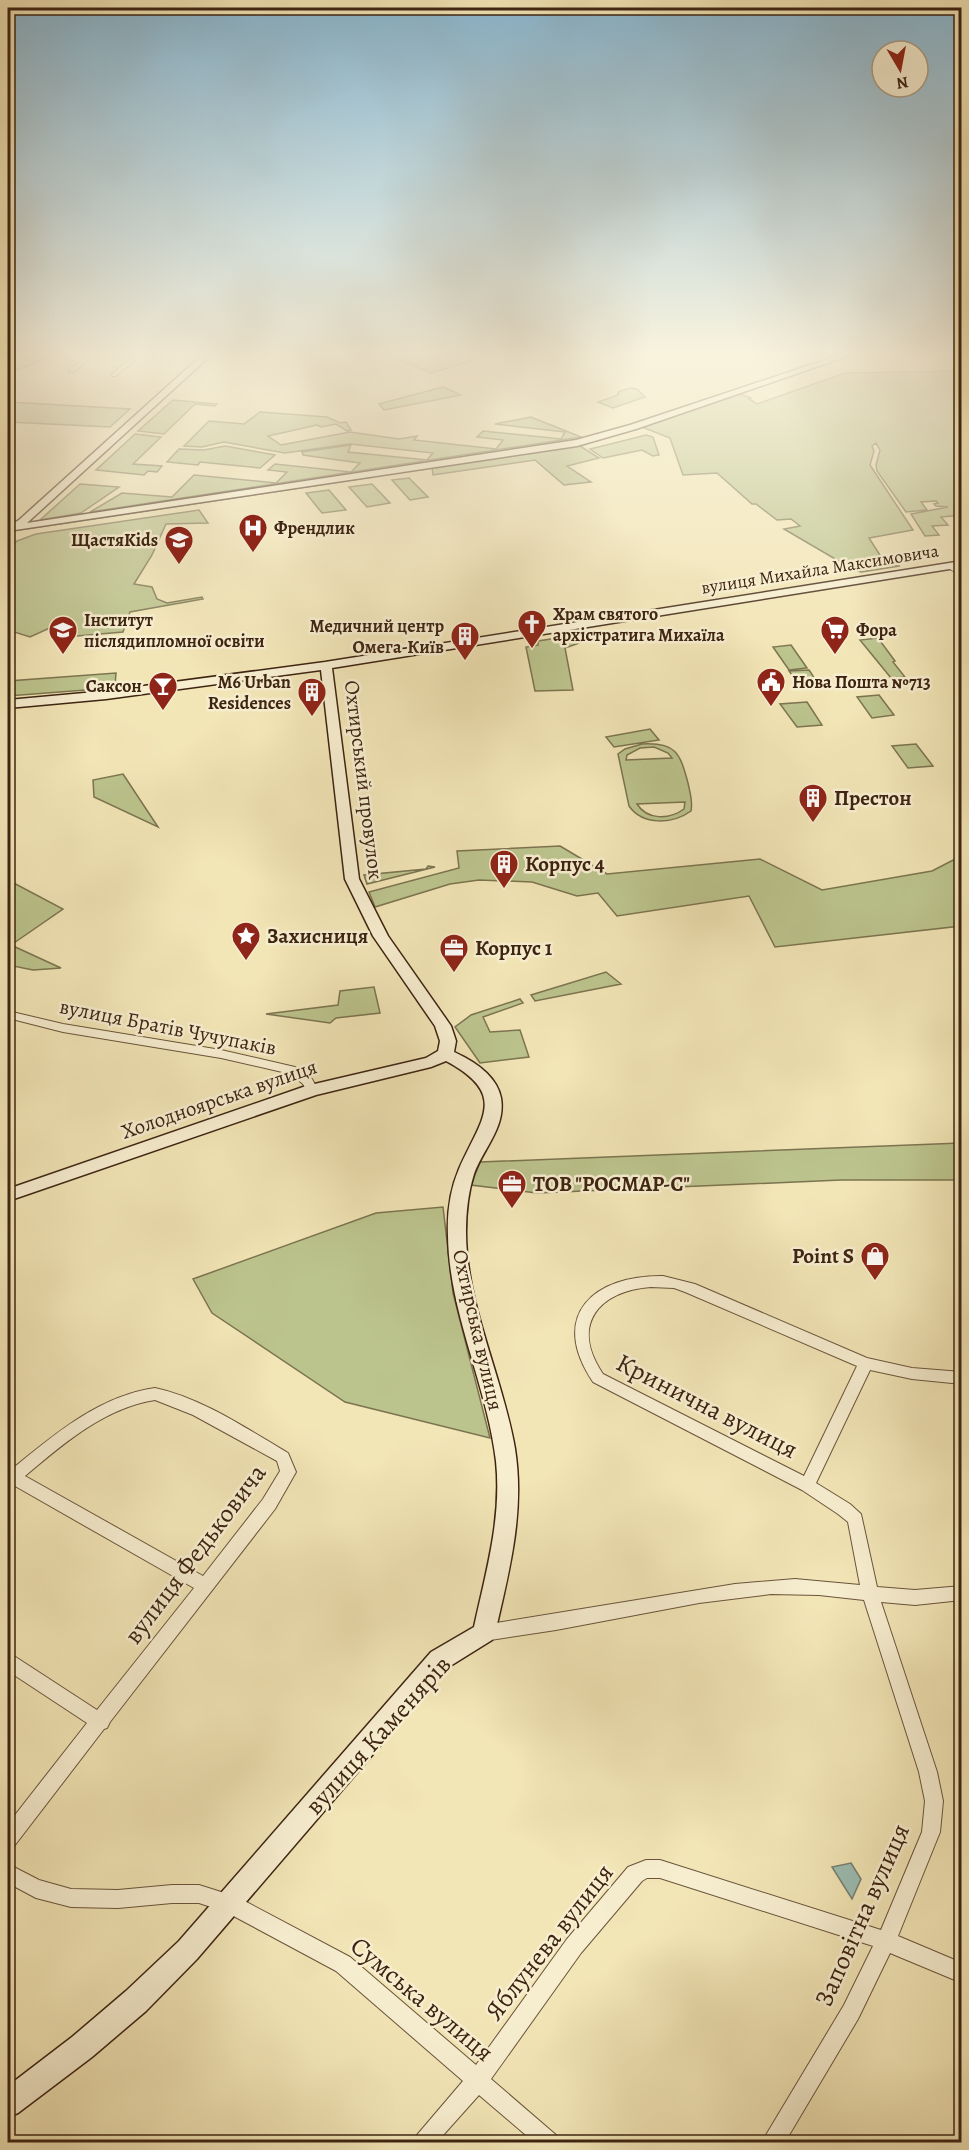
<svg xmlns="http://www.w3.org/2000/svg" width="969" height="2150" font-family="Alegreya,serif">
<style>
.green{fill:#bcc48d;stroke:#7c7450;stroke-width:1.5;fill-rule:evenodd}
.water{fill:#9cbeb4;stroke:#768073;stroke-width:1.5}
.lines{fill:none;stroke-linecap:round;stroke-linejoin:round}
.street-casing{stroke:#6a543b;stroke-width:2}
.secondary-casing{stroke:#3d2412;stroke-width:3}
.street{fill:#f7eed0;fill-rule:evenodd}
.secondary{fill:#f7eed0;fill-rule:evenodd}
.labels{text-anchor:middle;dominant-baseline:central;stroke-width:5;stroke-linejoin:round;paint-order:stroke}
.far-poi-label{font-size:18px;font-weight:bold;fill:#3d2412;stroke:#f7eed0;text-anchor:start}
.far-street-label{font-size:18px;fill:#3d2412;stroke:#f7eed0}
.street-label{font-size:21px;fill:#3d2412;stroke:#f7eed0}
.poi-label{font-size:21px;font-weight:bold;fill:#3d2412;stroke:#f7eed0;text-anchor:start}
.near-street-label{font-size:26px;fill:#3d2412;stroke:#f7eed0}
</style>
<rect width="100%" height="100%" fill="#f2e5b6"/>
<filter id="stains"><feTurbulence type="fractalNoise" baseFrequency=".00333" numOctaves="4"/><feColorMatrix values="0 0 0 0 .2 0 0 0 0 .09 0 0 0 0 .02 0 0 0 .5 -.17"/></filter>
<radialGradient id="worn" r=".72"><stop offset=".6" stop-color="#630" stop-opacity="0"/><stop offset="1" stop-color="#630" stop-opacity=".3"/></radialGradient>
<path class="green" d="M19,355H54L8,374V359Z
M388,355H492L431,373Z
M961,371V515L941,517L948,525L932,526L939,535L925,536L911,514L948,507L936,506L934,504L938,503L936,501L921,502L927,510L906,512L877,471L876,465L880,450L876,443L872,446L874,451L870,465L913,530L869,538L885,563L900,566L861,572L854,570L784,529L800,526L791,519L777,520L756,504H752L717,473L683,475L670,438L642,427L740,394L751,398L749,399L757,404L845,373Z
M443,387L461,395L384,410L379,404Z
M630,388L637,389L645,397L613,408L598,402L618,395V392Z
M173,400L217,404L215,406L195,404L164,434L138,431Z
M8,402L130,409L110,427L8,422Z
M260,412L327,417L340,423L346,422L351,430L347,431L336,424L321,427L317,425L268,436L281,445L350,432L399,439L417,436L414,440L496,449L503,440L477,437L483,431L561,439L565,432L495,424L531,417L581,437L90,512L122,493L172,497L194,475L276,483L287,472L268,470L275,464L351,472L360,463L303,455L302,452L351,445L348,452L427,460L433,453L350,444L285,453L224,442L202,447L184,446L209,421L244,424Z
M135,434L161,437L133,464L162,466L157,472L148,471L144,475L96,470Z
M646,435L653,437L659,455L653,456L642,450L603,458L590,449Z
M577,444L599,458L567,466L591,482L564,485L535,460L433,475L432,467Z
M225,446L275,455L260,468L200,462L198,465L167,462L179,449L204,450Z
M371,475L373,477L19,530L20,529Z
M409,478L428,497L410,500L392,480Z
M80,484L119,487L81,513L40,520Z
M372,484L390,503L367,507L349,487Z
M329,490L346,510L322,513L306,493Z
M199,510L208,523L166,524L152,555L134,584L152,587L157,599L167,603L202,597L203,599L130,612L123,632L77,636L54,626L30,637L8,630V550L17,541L36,534Z
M577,635L585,641L565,648L573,690L535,691L526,647L538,645V641Z
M878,638L895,661L893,662L905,677L891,678L860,640Z
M791,645L807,668L789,670L773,647Z
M809,670L821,688L802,689L789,671Z
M116,673L115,685L99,689L8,696V681Z
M879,695L894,715L872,718L857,697Z
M807,702L822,725L797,727L780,704Z
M650,729L659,740L614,747L606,737Z
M642,744C676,742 680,753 688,783C690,793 693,801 691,811C673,824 643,826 629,806L618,754L625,749ZM654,747L668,753L672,758L626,760L627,755L640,748ZM685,802L684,809C669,820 647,820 637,804Z
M916,744L933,766L908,768L892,746Z
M123,774L158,827L94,797L93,780Z
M560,846L607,874L760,859L822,890L932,871L961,856V926L775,947L749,896L617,916L598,893L577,896L532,882L479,880L450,884L375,907L369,892L459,868L457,851Z
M428,866L435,867L367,884L364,875L426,869Z
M8,880L63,909L11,945L61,968L33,970L8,965Z
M606,972L621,984L535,1001L531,995Z
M374,987L380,1013L336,1018L330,1023L266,1014L338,1005L340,991Z
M520,999L523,1003L483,1017L490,1032L520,1030L529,1057L480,1063L455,1027L471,1015Z
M961,1143V1180H841L537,1193L471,1185L480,1162Z
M443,1207L453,1293L490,1438L345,1402L212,1313L193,1279L376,1213Z"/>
<path class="water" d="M851,1863L861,1879L852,1899L832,1867Z"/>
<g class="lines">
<g class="street-casing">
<path id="street" d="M89,355H95L73,372H69V370Z
M135,355H141L116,376H112V374Z
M948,564H954L962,570V576L948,568Z
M8,1011L63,1024L221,1050L295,1067L312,1079L318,1090L316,1093H308L303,1084L291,1074L221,1058L63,1032L8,1018Z
M663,1276L695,1284L867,1358L912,1368L962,1372V1384L912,1379L870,1370L816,1483L850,1504L861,1514L877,1587L915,1590L962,1586V1600L915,1605L881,1602L937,1772L943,1801L940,1832L898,1936L962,1963V1983L890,1953L858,2019L785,2142H763L766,2135L844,2005L873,1946L660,1878H647L642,1881L581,1953L491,2079L556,2135L559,2142H534L479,2095L437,2142H414L417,2135L463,2081L336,1971L226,1912L199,1903H172L118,1908L71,1907L36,1898L8,1883V1864L39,1880L71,1889L118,1890L172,1885H199L237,1897L350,1957L476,2065L567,1939L628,1867L646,1860H660L881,1930L922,1832L925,1801L919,1772L864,1600L819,1595L771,1594L699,1603L556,1630L484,1641L478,1638L476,1633L478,1628L484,1625L735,1584L795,1579L860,1585L848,1522L838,1514L802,1490L593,1382C548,1315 594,1275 663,1276ZM651,1287L674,1288L685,1292L857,1366L804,1476L603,1374C570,1325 598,1291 651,1287Z
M155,1388C202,1398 247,1429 288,1453L296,1472L275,1509L110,1722L107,1728L104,1729L15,1845L8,1847V1824L87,1723L8,1671V1654L14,1656L97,1710L194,1588L8,1482V1468L12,1469C55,1434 99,1396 155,1388ZM155,1400L193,1415L277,1461L280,1471L263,1499L203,1576L25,1476C63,1444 104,1408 155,1400Z"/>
</g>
<g class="secondary-casing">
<path id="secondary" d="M202,355H211L27,523L576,440L630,425L840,355H851L636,429L577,446L8,531V527L19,520Z
M962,561V567L332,668L359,879L388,936L451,1026L456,1041L454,1052C474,1061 497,1076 501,1098C506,1127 483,1149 474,1174C468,1193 466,1213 466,1232C466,1306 503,1377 515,1449C525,1512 509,1572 495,1633L492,1640L447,1668L197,1959L146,2011L92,2057L18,2113L8,2117V2086L72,2037L126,1991L179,1941L431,1652L474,1627C486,1572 502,1518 496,1461C487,1385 449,1313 448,1236C447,1213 450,1190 459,1169C480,1120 510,1095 446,1061L431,1067L316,1095L8,1201V1189L306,1086L426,1058L438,1051L440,1041L435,1026L373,936L345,879L321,670L106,699L8,708V700L106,691L325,662Z"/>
</g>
<use href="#street" class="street"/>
<use href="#secondary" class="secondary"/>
</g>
<linearGradient id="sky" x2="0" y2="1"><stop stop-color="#89b8d3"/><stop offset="0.54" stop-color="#f9f3de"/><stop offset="1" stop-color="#f9f3de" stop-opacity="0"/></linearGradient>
<rect width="969" height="656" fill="url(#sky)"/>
<defs>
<g id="hospital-pin" transform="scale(1.5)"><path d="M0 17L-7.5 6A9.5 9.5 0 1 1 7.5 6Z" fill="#8f2418" stroke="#f7eed0"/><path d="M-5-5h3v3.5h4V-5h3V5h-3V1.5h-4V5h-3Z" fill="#fff"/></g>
<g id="school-pin" transform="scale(1.5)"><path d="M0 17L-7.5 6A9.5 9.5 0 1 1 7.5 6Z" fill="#8f2418" stroke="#f7eed0"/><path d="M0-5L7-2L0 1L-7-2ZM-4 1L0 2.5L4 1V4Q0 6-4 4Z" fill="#fff"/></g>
<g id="church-pin" transform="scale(1.5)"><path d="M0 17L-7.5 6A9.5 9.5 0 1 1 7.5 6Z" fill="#8f2418" stroke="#f7eed0"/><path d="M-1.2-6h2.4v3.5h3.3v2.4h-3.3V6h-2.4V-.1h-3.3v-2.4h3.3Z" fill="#fff"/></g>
<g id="university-pin" transform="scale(1.5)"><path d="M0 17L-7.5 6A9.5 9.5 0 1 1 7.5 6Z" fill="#8f2418" stroke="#f7eed0"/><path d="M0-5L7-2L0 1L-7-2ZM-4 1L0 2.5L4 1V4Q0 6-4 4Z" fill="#fff"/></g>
<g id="supermarket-pin" transform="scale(1.5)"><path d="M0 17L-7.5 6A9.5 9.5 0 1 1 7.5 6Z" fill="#8f2418" stroke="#f7eed0"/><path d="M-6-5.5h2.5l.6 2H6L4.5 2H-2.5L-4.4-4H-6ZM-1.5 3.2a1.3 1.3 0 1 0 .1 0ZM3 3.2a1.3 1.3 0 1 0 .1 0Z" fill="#fff"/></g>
<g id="building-pin" transform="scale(1.5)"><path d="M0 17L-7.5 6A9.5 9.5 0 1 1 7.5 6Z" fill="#8f2418" stroke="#f7eed0"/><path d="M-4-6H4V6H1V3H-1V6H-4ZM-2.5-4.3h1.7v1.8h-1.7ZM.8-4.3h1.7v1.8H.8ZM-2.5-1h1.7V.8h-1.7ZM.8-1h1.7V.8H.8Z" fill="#fff"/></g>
<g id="civic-pin" transform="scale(1.5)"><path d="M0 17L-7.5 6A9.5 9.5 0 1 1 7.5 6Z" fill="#8f2418" stroke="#f7eed0"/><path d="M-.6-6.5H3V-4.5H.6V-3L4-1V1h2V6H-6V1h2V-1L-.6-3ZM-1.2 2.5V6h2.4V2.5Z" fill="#fff"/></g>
<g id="bar-pin" transform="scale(1.5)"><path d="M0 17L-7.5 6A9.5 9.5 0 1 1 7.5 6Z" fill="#8f2418" stroke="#f7eed0"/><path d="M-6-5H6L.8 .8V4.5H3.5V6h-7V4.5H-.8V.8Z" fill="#fff"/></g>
<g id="sight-pin" transform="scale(1.5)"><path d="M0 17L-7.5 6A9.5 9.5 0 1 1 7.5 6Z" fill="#8f2418" stroke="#f7eed0"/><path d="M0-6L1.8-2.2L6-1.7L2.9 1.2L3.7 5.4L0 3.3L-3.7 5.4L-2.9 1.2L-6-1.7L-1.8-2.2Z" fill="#fff"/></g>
<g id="office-pin" transform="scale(1.5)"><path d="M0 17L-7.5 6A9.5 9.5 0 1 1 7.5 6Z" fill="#8f2418" stroke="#f7eed0"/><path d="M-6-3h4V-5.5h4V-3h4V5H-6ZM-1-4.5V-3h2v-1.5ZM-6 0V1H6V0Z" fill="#fff"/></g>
<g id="shop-pin" transform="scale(1.5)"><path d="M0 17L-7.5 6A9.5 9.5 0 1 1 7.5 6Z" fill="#8f2418" stroke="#f7eed0"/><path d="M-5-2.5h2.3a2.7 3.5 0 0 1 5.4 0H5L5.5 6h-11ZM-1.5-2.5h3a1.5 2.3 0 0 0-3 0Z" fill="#fff"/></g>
</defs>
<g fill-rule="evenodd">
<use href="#hospital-pin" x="253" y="528"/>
<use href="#school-pin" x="179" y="540"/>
<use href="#church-pin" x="532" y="624"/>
<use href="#university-pin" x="63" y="630"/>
<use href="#supermarket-pin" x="835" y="630"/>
<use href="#building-pin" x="465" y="636"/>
<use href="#civic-pin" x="771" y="682"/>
<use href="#bar-pin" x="163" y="686"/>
<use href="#building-pin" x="312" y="692"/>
<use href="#building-pin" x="813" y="798"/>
<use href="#building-pin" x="504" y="864"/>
<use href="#sight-pin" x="246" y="936"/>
<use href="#office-pin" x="454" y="948"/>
<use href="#office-pin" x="512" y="1184"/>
<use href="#shop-pin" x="875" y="1256"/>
</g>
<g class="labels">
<g class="far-poi-label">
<text x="274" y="528">Френдлик</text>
<text x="158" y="540" text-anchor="end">ЩастяKids</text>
<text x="553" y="614">Храм святого<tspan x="553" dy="21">архістратига Михаїла</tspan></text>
<text x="84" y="620">Інститут<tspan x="84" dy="21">післядипломної освіти</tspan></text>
<text x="444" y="626" text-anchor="end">Медичний центр<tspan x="444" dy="21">Омега-Київ</tspan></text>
<text x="856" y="630">Фора</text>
<text x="291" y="682" text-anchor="end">M6 Urban<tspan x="291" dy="21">Residences</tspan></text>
<text x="792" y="682">Нова Пошта №713</text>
<text x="142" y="686" text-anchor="end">Саксон</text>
</g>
<g class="far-street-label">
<text transform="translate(820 569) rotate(-9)">вулиця Михайла Максимовича</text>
</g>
<g class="street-label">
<text transform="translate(364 780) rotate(83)">Охтирський провулок</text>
<text transform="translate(168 1027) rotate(11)">вулиця Братів Чучупаків</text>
<text transform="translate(219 1099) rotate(-19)">Холодноярська вулиця</text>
<text transform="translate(478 1330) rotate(77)">Охтирська вулиця</text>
</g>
<g class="poi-label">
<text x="834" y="798">Престон</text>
<text x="525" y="864">Корпус 4</text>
<text x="267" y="936">Захисниця</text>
<text x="475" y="948">Корпус 1</text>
<text x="533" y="1184">ТОВ "РОСМАР-С"</text>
<text x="854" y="1256" text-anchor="end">Point S</text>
</g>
<g class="near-street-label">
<text transform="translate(707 1406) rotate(27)">Кринична вулиця</text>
<text transform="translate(195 1554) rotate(-53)">вулиця Федьковича</text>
<text transform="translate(378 1735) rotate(-48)">вулиця Каменярів</text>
<text transform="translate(862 1915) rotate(-66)">Заповітна вулиця</text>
<text transform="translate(549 1942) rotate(-52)">Яблунева вулиця</text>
<text transform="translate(422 1999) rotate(40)">Сумська вулиця</text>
</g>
</g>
<rect width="969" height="2150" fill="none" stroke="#f2e5b6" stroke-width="30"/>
<rect x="9" y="9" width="951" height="2132" fill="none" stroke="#3d2412" stroke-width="3"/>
<rect x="15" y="15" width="939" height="2120" fill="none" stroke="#3d2412" stroke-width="1.5"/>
<g transform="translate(900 69) rotate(170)"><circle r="28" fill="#f7eed0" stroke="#ad9d84" stroke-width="1.5"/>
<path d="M0-4.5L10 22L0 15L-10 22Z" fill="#8f2418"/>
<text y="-9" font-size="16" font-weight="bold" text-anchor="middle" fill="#3d2412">N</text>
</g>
<rect width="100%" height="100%" filter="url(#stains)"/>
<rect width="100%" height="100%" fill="url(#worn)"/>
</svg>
